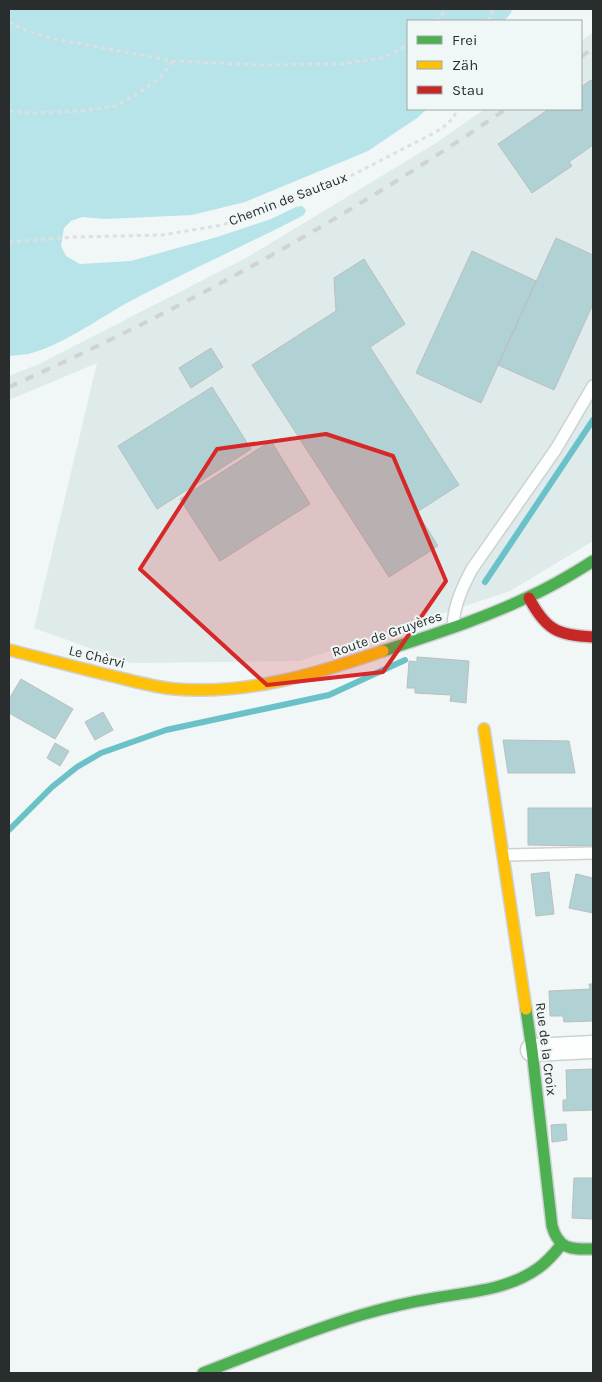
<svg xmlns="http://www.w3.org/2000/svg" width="602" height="1382" font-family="Karla,sans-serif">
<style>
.built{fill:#dfeaeb}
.green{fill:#b6e4e8}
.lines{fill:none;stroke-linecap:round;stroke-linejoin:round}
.stream{stroke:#6ac1c7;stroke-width:6}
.building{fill:#b1d2d4;stroke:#bbbebf}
.lane-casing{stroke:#ced1d1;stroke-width:14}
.street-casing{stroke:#ced1d1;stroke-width:25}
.fast-casing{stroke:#ced1d1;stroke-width:14}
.slow-casing{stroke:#ced1d1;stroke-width:14}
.jam-casing{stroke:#ced1d1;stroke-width:14}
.path{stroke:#dee0e0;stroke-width:3;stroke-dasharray:4 4;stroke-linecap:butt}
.lane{stroke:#fdfefe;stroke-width:11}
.street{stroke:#fdfefe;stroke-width:22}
.fast{stroke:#4caf50;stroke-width:11}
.slow{stroke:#ffc107;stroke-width:11}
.jam{stroke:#c62828;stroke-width:11}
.rail{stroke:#d1d2d2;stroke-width:4;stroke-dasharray:9 9;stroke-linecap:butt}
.marked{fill:#d62828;fill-opacity:0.2;stroke:#d62828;stroke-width:4;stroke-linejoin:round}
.labels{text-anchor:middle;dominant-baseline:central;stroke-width:4;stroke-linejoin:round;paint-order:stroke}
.street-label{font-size:14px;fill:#2a2d2d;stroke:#f0f7f7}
</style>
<rect width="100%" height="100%" fill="#f1f6f6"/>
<path class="built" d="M593,32V541L510,591L300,661L131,663L34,628L97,363L9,400V376L39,364L246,258L433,145L485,109H581V41Z"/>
<path class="green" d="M9,9H512L511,13L504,21H408V109H427L417,118L368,151L245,202L192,215L105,219L82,217L71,221L64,228L61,246L66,256L80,264L131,261L217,237L271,219L296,207L302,206L306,210L304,215C250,243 194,268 140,296C102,315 69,343 28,354C22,355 15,355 9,356Z"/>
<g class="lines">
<path class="stream" d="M485,582L593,420
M9,830L52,787L77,767L101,753L166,730L329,695L405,660"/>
</g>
<path class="building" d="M591,80L593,83V145L569,162L572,166L532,193L498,144L549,109H581V87Z
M556,238L593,255V304L554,390L498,365Z
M472,251L536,281L481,403L416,373Z
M364,259L405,324L370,347L459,485L417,512L438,546L389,577L252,365L336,311L334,278Z
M211,348L223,367L191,388L179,368Z
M212,387L251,449L157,509L118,446Z
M271,441L310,504L220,561L180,499Z
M417,657L469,661L466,703L450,701L451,695L415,693V688H407L409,661L417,662Z
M21,679L73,709L55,739L9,713V699Z
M103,712L113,730L95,740L85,722Z
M503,740L569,741L575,773H508Z
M55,743L69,751L60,766L47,758Z
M528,808H593V846L528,845Z
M549,872L554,914L536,916L531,874Z
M576,874L593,878V913L569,908Z
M589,984H593V1021L564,1022L563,1016H550L549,991L590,989Z
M593,1069V1110L563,1111V1100H567L566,1070Z
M566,1124L567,1140L552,1142L551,1125Z
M574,1178H593V1219L572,1218Z"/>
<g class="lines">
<g class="lane-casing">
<path id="lane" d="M453,626C454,605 462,588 472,569L556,449L593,386
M504,855L593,853"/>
</g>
<g class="street-casing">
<path id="street" d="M532,1050L593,1047"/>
</g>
<g class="fast-casing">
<path id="fast" d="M383,651C431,635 480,620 526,598C549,588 571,575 593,561
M526,1009L532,1050L552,1226C559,1250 571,1249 593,1249
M203,1373C255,1353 307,1331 361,1315C385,1308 410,1302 435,1298C469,1292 507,1290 537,1269C546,1263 554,1254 561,1245"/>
</g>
<g class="slow-casing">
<path id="slow" d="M9,650C42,658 75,667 108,675C130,680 153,687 175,689C247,695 316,674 383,651
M484,729L526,1009"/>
</g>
<g class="jam-casing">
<path id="jam" d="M529,598C546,630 557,635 593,637"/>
</g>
<path class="path" d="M436,21L447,9
M488,21L493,9
M9,22L25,30L50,38L173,61L261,65L340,64L383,58L408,45
M9,111L31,113L81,111L116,106L140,92L160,78L173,61
M9,242L75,237L162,235L217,226L243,219L337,183L434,133C446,126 451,122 458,109"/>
<use href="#lane" class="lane"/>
<use href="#street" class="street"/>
<use href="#fast" class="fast"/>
<use href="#slow" class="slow"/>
<use href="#jam" class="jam"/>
<path class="rail" d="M581,57L593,48
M9,387C182,310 349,217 506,109"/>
</g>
<path class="marked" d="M326,434L393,456L446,581L383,672L267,685L140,569L217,449Z"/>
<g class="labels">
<g class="street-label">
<text transform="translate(288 199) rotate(-21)">Chemin de Sautaux</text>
<text transform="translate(387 634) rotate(-19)">Route de Gruyères</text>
<text transform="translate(97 657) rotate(14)">Le Chèrvi</text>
<text transform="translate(546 1049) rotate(83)">Rue de la Croix</text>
</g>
</g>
<rect width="602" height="1382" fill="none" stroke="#2a2d2d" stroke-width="20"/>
<rect x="407" y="20" width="175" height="90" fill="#f0f7f7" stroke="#a1a6a6"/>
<rect x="417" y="36" width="25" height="8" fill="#4caf50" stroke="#a1a6a6"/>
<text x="452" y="45" font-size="15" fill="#2a2d2d">Frei</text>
<rect x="417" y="61" width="25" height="8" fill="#ffc107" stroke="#a1a6a6"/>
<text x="452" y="70" font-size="15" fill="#2a2d2d">Zäh</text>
<rect x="417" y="86" width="25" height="8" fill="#c62828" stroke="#a1a6a6"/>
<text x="452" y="95" font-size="15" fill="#2a2d2d">Stau</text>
</svg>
